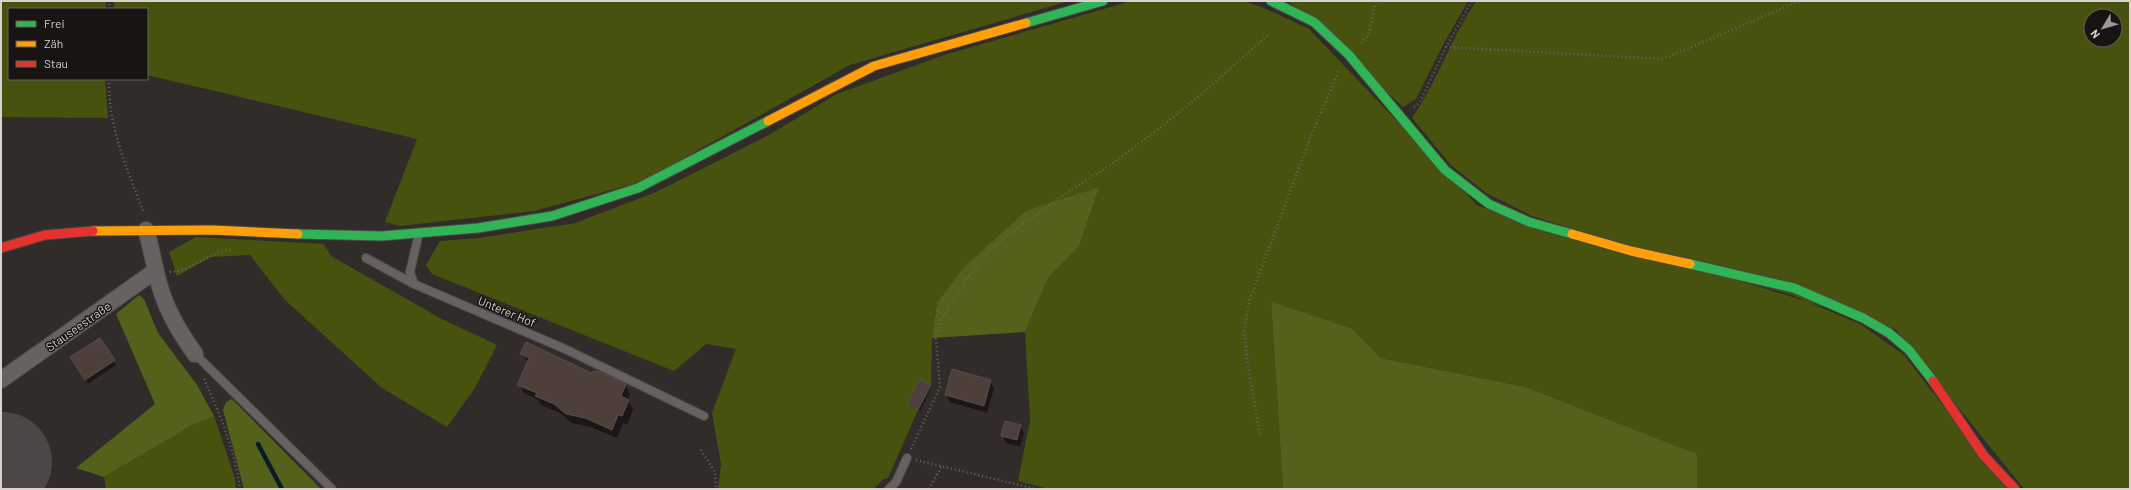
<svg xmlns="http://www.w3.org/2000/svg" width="2131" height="490" font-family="Barlow,sans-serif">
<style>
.green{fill:#47520e;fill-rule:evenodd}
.forest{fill:#54611a}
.shadow{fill:#0007}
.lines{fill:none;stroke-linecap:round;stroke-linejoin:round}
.stream{stroke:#091b29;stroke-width:4.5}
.runway{stroke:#4c4646;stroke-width:100}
.building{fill:#4e3f3a;stroke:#544f4e}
.lane-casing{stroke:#4b4645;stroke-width:10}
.street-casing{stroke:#4b4645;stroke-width:18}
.fast-casing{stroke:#4b4645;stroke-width:11}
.slow-casing{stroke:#4b4645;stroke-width:11}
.jam-casing{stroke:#4b4645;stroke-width:11}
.path{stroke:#686563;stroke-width:2.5;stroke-dasharray:1 3;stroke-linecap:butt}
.lane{stroke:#676261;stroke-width:8}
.street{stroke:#676261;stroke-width:16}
.fast{stroke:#30b455;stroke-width:9}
.slow{stroke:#ff9f0a;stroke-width:9}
.jam{stroke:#e5322d;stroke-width:9}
.labels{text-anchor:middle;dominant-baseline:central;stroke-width:3;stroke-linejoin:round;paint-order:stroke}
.street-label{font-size:12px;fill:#d8d1cf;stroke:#181412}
</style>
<rect width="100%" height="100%" fill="#312b2a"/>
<path class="green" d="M1,1H106V9H9V79H105L108,118L1,117Z
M114,1H1069L850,65L641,182L534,211L400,226L385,222L417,139L147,75V9H114Z
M1131,1H1242L1262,7L1309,29L1478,206L1792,295L1860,324L1904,355L2007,489H1697V454L1526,387L1381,358L1351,328L1271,303L1283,489H1048L1018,481L1030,420L1025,332L1048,278L1079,245L937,303L932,338L931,385L919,380L907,404L918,410L888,478L882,480L874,489H718L721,464L712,413L736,349L706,344L674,371L432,274L426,265L440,241L479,238L575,223L656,192L769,135L837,94L944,55Z
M1288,1H1468L1443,45L1416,99L1403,107Z
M1476,1H2130V489H2024L1895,329L1532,216L1486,193L1451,165L1412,118C1437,82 1451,38 1476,1ZM2091,16H2115V40H2091Z
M196,237L324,244L331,256L440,318L497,345L475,388L447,427L382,388L285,300L250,255L211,257L177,276L169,252Z
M214,416L235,478L236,489H106L104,477L191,426Z"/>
<path class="forest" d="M1099,187L1079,246L1048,278L1025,332L932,338L937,303L964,267L1026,211Z
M139,295L144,299L158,333L197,385L214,416L191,426L104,477L76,468L155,404L116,314Z
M1271,302L1351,328L1381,358L1526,387L1697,454V489H1283Z
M232,399L321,489H244L223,410L226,402Z"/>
<path class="shadow" d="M522,354L625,385L630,394L628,400L633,409L627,425L623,423L617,438L591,427L572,423L560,413L541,405L538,400L524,393L519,384L528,363Z
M114,362L116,365L88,384L86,380Z
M990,381L994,388L987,413L950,402L946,395Z
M930,386L931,388L920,411L909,406L908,404Z
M1020,426L1024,433L1020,447L1006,443L1003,436Z"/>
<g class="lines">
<path class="stream" d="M258,444L282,489"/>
<path class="runway" d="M1,462H2"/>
</g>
<path class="building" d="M100,338L115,360L85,380L70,357Z
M526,342L591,373L594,371L600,372L626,384L621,396L629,400L622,416L618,415L612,430L585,418L566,414L554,404L535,396L537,393L517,385L529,358L520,354Z
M952,369L991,380L984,406L945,395Z
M919,379L931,385L918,410L907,404Z
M1005,421L1021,425L1017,440L1001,436Z"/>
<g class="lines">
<g class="lane-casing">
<path id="lane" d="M419,233L410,272L414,284L565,349L704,416
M366,258L414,284
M195,354L332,489
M889,489L896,482L907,458"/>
</g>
<g class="street-casing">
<path id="street" d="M146,230C152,249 154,268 160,287C167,312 180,333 195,354
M1,380L155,271"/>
</g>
<g class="fast-casing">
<path id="fast" d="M1271,1L1314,22L1349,55L1445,170L1489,204L1529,222L1572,234
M1026,23L1103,1
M298,234L382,236L478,228L552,216L638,188L768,121
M1690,264L1794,288L1863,318L1889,333L1909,350L1933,381"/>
</g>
<g class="slow-casing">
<path id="slow" d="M768,121L874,66L1026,23
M93,231L212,230L298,234
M1572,234L1631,251L1690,264"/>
</g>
<g class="jam-casing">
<path id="jam" d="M1,248L45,235L93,231
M1933,381L1984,456L2015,489"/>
</g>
<path class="path" d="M109,9V1
M1361,43L1368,36L1376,1
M1446,47L1663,59L1800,1
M109,79C108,127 127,169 144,213
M1414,107L1420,102L1446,47L1472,1
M170,272C192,271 209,252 231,250
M204,379C220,414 235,451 240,489
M1260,434L1248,368L1244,330L1249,302L1310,138L1339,71
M911,449L940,387L936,339L941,319L966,280L991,250L1012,232L1071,190L1112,164L1160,128L1204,92L1269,34
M701,450L715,472L716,489
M916,460L1036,489
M929,489L942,466"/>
<use href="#lane" class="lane"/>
<use href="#street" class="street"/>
<use href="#fast" class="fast"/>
<use href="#slow" class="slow"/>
<use href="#jam" class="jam"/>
</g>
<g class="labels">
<g class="street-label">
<text transform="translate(507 311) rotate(23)">Unterer Hof</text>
<text transform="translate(78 326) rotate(-35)">Stauseestraße</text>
</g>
</g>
<rect width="2131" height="490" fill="none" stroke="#d8d1cf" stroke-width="4"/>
<rect x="8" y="8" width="140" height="72" fill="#181412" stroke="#65605e"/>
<rect x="16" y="21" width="20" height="6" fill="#30b455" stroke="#65605e"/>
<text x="44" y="28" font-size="12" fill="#d8d1cf">Frei</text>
<rect x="16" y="41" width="20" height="6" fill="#ff9f0a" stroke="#65605e"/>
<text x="44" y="48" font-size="12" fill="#d8d1cf">Zäh</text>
<rect x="16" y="61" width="20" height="6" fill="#e5322d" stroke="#65605e"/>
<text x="44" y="68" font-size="12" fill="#d8d1cf">Stau</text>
<g transform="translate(2103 28) rotate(232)"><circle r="19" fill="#181412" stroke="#65605e"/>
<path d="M0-3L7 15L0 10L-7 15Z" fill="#9e9795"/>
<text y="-6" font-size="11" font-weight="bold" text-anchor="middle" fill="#d8d1cf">N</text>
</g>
</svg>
